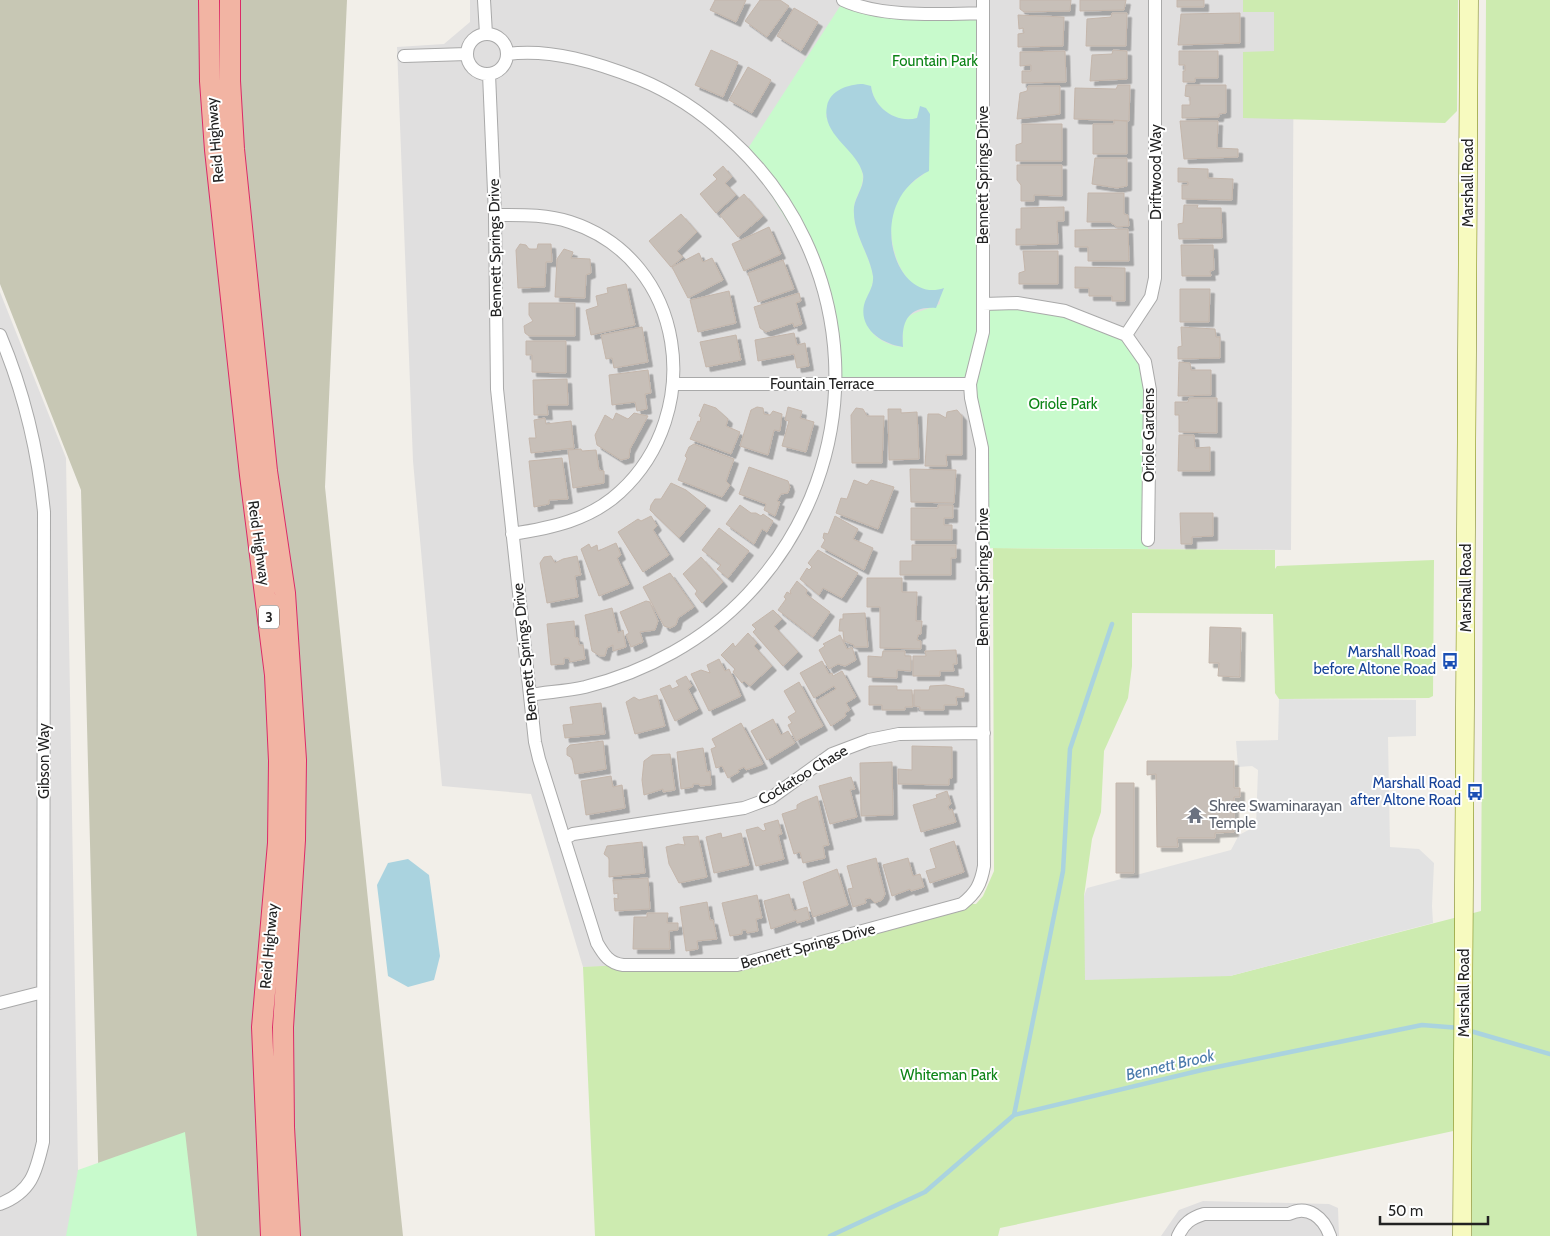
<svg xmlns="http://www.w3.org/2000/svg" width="1550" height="1236" font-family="Cabin,sans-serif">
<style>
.residential{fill:#e0dfdf}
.construction{fill:#c7c7b4}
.grass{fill:#cdebb0}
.park{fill:#c8facc;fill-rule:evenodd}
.parking{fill:#e2e2e2}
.water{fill:#aad3df}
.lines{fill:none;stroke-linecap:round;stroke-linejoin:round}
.stream{stroke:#aad3df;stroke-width:4.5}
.building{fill:#c7bfb8;stroke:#c4b6ab;filter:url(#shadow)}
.minor-casing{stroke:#a9a9a9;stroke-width:14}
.secondary-casing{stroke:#707d05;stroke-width:19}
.trunk-casing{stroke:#dc2a67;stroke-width:22}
.minor{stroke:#fff;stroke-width:12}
.secondary{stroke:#f7fabf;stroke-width:18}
.trunk{stroke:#f2b4a3;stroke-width:20}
.labels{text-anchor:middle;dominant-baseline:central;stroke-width:4;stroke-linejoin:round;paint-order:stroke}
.shield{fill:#fff;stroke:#646464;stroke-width:1}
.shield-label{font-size:14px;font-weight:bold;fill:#222}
.park-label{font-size:15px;fill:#0c8416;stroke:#fff}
.street-label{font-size:15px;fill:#222;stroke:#fff}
.transit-label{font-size:15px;fill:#164399;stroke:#fff;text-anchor:end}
.worship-label{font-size:15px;fill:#5b616d;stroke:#fff;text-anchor:start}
.water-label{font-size:16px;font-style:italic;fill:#4a7aab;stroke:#fff}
</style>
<defs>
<filter id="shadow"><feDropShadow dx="4.5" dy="4.5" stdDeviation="0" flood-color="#0004"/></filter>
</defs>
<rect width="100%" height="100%" fill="#f2efe9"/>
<path class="residential" d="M470,0H1294L1291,550L1148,549L1151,405L970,384L975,416L984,866L962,904L737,965L583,967L531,794L442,786L413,461L397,47L444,44L470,22Z
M0,292L66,458L78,1170L76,1236H0Z
M1203,1201L1329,1204L1338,1208L1339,1236H1161L1179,1210Z"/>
<path class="construction" d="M0,0H347L325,487L403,1236H100L81,490L0,284Z"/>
<path class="grass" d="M1243,0H1458L1457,111L1445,123L1243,118V52L1274,51V12H1243Z
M1486,0H1550V1236H1472V1127L1000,1228L998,1236H595L583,967L623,965L721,966L962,904H976L983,896L994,871L993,548L1275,550V569L1277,566L1434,560L1433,696L1429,698L1279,699L1275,693L1273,614L1132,613V666L1128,698L1104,751L1101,812L1092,839L1084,896L1230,976L1481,911Z"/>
<path class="park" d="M844,0L851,4L983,13V303H1017L1103,325L1138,352L1151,405L1148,549L982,548V448L970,384H834L820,274L745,153ZM871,86C873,107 896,125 917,118L920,110L924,174C910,183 898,194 893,211C886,235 897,283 925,290C931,292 938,290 944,289L939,296L940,304C911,317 901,308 903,347C881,346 860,328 865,305C867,294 874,288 873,276C869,252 852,233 854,207C856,194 866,185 862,171C855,149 830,138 826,114Z
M185,1132L197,1236H66L78,1170Z"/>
<path class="parking" d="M1279,699L1416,700V736L1388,737L1390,847L1419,849L1434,863L1432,906L1433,923L1230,976L1085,980L1084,896L1087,888L1231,850L1239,835L1256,826L1258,770L1252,766L1238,767L1236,741L1278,740Z"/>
<path class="water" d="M863,84L871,86C873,107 896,124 917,118L920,106L926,108L930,114L929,171C862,204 895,306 944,288L936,308C907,306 901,323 903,347C882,344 859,329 864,305C867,294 874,288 873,276C869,252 852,233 854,207C856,195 865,186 863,174C857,149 821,135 827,106C830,90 849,84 863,84Z
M408,859L429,875L440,956L434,980L408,987L388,976L377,885L388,863Z"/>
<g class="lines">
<path class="stream" d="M1467,1030L1550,1054
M1014,1115L1063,871L1070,749L1112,624
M830,1236L925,1192L1014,1115L1202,1070L1422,1025L1460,1028"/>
</g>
<path class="building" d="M715,0H746L736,22L710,10Z
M760,0H780L789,6L767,37L745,21Z
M1020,0H1071L1070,11L1024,12L1020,9Z
M1080,0H1126L1124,10L1080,11Z
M1177,0H1204V7H1177Z
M794,8L818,22L801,51L777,36Z
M1112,13H1127L1126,46H1086L1087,19L1111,17Z
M1240,13V43L1178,45L1181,14Z
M1018,15L1064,17L1063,46L1018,47V34L1024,33L1023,28L1019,29Z
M711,50L738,62L723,97L695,85Z
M1113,50L1127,51V79L1090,81L1092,55L1112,54Z
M1065,51L1066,82L1022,83V71H1031V65L1020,66V52Z
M1179,51H1218V78H1195V82H1183V71H1185V65H1179Z
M748,67L771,80L752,113L729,100Z
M1118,85H1130L1129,121L1074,119L1075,88L1116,89Z
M1186,85H1226V113L1219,114V117L1182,118V105H1190V97L1185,96Z
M1028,86H1060V114L1017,119L1020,93L1027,91Z
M1114,120L1127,121V154H1093V124H1114Z
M1180,121H1218L1217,148L1238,149V157L1184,159Z
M1022,124H1062V161H1016V145L1022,143Z
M1095,158H1127V186L1117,188L1092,184Z
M1017,165H1062V196L1034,195V201H1021V185L1017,180Z
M723,166L732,177L725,183L736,195L716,213L700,194L717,179L713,175Z
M1178,168L1208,169V178L1233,179L1232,200L1182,199V185H1188V182H1178Z
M1088,193H1124V214L1128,215L1129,226L1117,227L1110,222H1087Z
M744,194L763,216L738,237L720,215Z
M1184,205H1198L1197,208H1221L1222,238L1179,239L1178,224L1183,223Z
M1064,207V221H1057L1058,244L1016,245V229H1021V208Z
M681,214L697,232L677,251L683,257L671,267L649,241Z
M769,227L781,254L744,271L732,244Z
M1128,229L1129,261H1088V247H1075V230Z
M520,244L526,245L529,249H537L538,244H551L552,262H546L545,287L518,288L516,250Z
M1181,245H1213L1214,270L1210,271L1211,276H1182Z
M564,249L573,252L571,258L590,259L591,273L586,275L585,298L555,297L557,259Z
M1023,251H1058V284H1019V273L1025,271Z
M699,253L703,262L712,258L723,280L688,298L672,267Z
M783,260L794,289L758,302L748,273Z
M1075,267L1125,268V301H1112V296H1089V288H1075Z
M626,284L635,325L591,335L586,310L598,306L596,296L608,293L607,288Z
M1180,289H1210L1209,322H1180Z
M729,291L736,323L698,332L690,300Z
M799,293L801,301L796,303L802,324L794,327L793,323L766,332L760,328L754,307Z
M529,303H575V336H529L525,333L524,326L533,321L529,315Z
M642,327L648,362L614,368L612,358L606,359L601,335Z
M1181,327L1215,329L1216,337H1220V358L1178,359V347L1182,346Z
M794,333L797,345L805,343L809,366L797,368L794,354L758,361L755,340Z
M736,335L741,360L706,367L700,342Z
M526,341H566V373L532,372V355H526Z
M1179,362L1190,363L1191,370H1211V395L1178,396Z
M648,370L651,393L645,394L647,409L637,411L635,402L612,405L609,375Z
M567,379L568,405H547L548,415H534L533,380Z
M1189,398H1217V433L1179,432V415H1175V402H1188Z
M704,404L716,408L728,419L726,426L740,432L731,454L690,439L698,421L700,422L701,417L699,416Z
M757,407L763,408L764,414L770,415L773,411L782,414L780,431L774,430L768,455L740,446L751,410Z
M788,407L802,411L800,418L814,422L806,452L782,446L789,421L785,420Z
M856,408L863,409L867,416H884L882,463H852L851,415Z
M888,409H901V413L917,412L919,459L889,460Z
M957,410L962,416V455H946L947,466H925L928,414H939L946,418L947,412Z
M616,413L628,419L634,413L648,416L630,449L629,458L621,460L597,445L595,435L605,415L613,420Z
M545,418L546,424L571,421L574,448L531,453L529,438H536L534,420Z
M1179,435H1194L1195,448L1210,447V471H1178Z
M694,444L734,459L726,481L730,485L722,497L678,480L687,458L685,456L689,447Z
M581,449L582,451L596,450L599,470L604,471V483L573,488L568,450Z
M562,458L568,499L549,500V504L534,507L529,461Z
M749,467L788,481L790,487L788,493L781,494L777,501L780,502L775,516L764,510L766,504L739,494Z
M910,469L956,470L954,503L911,502Z
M854,480L867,485L871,480L894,487L878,529L836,513L841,498L847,499Z
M671,483L686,490L706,506L679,538L650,510L651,505L655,499H661Z
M740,505L751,513H756L761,516L763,514L773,521L767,532L762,529L754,544L726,524Z
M938,505H953V518H944V525H952V540H911V508H938Z
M1180,513H1213V536L1192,537V544H1181Z
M651,516L657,526L653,530L669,555L643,572L618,532L638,519L641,521Z
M835,516L858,529L853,539L873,548L864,570L821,547L825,540L823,538L824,533L828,534Z
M719,528L749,551L728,578L717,569L721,565L702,550Z
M616,543L621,555L617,558L629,584L599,596L581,549L589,544L591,548L597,545L598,551Z
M912,545H956V558H951V575H900V561H912Z
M818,550L858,573L842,598L823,588L819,595L800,579L807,568L809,570L812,567L808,563Z
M551,556L555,563L563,559L577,556L581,575L575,576L578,597L547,603L540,563L544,557Z
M701,557L723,582L702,603L695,594L697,591L683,574Z
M670,573L694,607L678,618L676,625L670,628L664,626L643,587Z
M867,578H902V592H917L916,621H922L921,634L918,635L917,640L921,641V649L880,648V607H867Z
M797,581L807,590L806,594L830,612L813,637L778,610L786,599L784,597L787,592L791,594L790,591Z
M646,601L650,602L658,621L655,630L640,632L643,642L631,647L626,635L629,633L620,612Z
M612,608L618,633L623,630L626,647L613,651V645L607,648L605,656H600L592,651L585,615Z
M773,610L782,619L774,626L798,652L783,666L753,632L756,629L752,625Z
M865,613L868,647H854V645L844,641L843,631H839L840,619H843V614Z
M574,621L575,637L578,638L579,645H583L585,659L570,662L569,658H564V664L551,665L547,624Z
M1210,627L1241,628L1240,677L1218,676L1219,663H1209Z
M748,633L757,643L754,646L772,666L750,686L744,681L742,683L733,672L735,669L721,655L733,643L735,647Z
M840,635L847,649L852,647L856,660L845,666L838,664L829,669L819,650L825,646L823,644Z
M956,650L957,664H953L954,671H940V676H913V656H926L925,651Z
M883,651H905V656H911V671L897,670V678L868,677V656L882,657Z
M719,659L725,671L729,669L741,696L709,711L691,674L701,670L710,673L707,665Z
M822,661L829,674L832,673L833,676L842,671L856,697L846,703L850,710L845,713L846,716L831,726L816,701L836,689L834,686L814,698L800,673Z
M686,676L692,686L688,689L698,709L675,721L660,689L670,685L672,689L679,686L676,681Z
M799,682L823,726L796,741L788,725L792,723L788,717L796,712L784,691Z
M946,685L964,689V697H956L957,705H944V710H920V707L914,706V690H929L930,686Z
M869,686H897V690H912L913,707H905V710H882V705H869Z
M657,695L665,726L635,734L626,702L634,697L639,700Z
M601,703L605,734L565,738L563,725L573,724L570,707Z
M773,719L781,735L788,731L795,743L767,760L751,731Z
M741,723L763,764L746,770L744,767L738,770L739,772L728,778L722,766L716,768L711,749L716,747L712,739Z
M603,741L606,769L575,774L572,758L567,755V748L570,745Z
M912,746L952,747V778L949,779V785L898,784V769L912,770Z
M703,748L707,772L710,771L711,785L700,786L699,784H693V787L681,789L677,752Z
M670,754L675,790L663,792V789L644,795L642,780L644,761L652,755Z
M1147,761H1234V788H1240V797H1234V832L1215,833V838H1177L1178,847H1157L1156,774L1147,775Z
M892,762L893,815L861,816L860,763Z
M611,776L613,787L622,785L625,808L586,815L581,781Z
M851,777L855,789L850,790L857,817L830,824L819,786Z
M1116,783H1134V873H1116Z
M947,791L951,804L948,806L949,810L952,809L956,822L921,832L913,805L937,798L936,795Z
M817,796L829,845L823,846L825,858L803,863L800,852L794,854L782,814L797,809V805L802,802Z
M778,820L782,834L778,835L784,859L756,866L746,830L758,827L763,831L766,830L764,824Z
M721,833L722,838L741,833L749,865L714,873L706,837Z
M698,836L707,877L679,883L669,864L666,847L678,844L685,845L683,837Z
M954,841L964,872L930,883L926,871L936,868L930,849Z
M642,842L645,873L609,877V858L604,854L607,846Z
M876,858L885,894L882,900L875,903L870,898L865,899L866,903L853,907L848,889L853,888L847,866Z
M908,858L913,876L920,874L924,887L911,891L910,889L892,896L883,865Z
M837,869L848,905L813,917L803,882Z
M648,878L650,909L615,911L614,898L618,899V893L614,894L613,880Z
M789,894L794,911L807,907L810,919L797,923L796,920L771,929L764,901Z
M757,895L762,918L756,919L758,931L747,933L746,930H742V934L730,936L722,903Z
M707,902L710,920H713L717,939L697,941L698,949L686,951L680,907Z
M647,913H668L667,923H678V930L669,931L670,949H633L634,917H647Z"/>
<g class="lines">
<g class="minor-casing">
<path id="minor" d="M484,0L486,34
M843,0C881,18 941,14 983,13
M467 54a20 20 0 1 1 40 0a20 20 0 1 1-40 0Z
M507,54C551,48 598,63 639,79C673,93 700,111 727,136C862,256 873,461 748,594C705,640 646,672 585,687C567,691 548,692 530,695
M404,56L467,54
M489,74L495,215L497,389L535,742L539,759L597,943C604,955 609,963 623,965H737L962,904C976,893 981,884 984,866L982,448L971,398L970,384L983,332V0
M495,215C520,215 546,214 570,222C687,260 706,413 620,492C590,520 551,528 512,534
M983,304L1017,303L1065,311L1126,335L1138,352L1145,362L1150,390L1148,540
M0,335C24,392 38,450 44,512L43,1142C36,1173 31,1192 0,1204
M1126,335L1151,297L1155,278V0
M674,384H970
M564,839L573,834L744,808L771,798L832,754L869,740L899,734L984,733
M0,1003L43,992
M1178,1236C1184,1223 1191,1218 1204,1214H1289C1308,1204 1324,1218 1330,1236"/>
</g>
<g class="secondary-casing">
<path id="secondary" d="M1462,1236L1469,0"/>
</g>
<g class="trunk-casing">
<path id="trunk" d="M209,0L210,81L215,150L250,475L275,675L279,761L278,843L262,1027L271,1236
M230,0V81L234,149L267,471L285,593L296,760L295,840L283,1027L284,1127L290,1236"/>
</g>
<use href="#minor" class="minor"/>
<use href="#secondary" class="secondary"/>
<use href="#trunk" class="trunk"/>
</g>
<defs>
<g id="bus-bare" transform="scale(1.35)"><path d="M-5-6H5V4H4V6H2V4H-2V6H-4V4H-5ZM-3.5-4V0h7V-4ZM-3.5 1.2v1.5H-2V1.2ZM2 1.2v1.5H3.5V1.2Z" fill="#1a4fb4" stroke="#fff" stroke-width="2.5" paint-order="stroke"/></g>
<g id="temple-bare" transform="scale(1.35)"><path d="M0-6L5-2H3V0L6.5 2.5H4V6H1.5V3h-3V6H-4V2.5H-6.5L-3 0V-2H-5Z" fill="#6b7280" stroke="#fff" stroke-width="2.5" paint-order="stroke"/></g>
</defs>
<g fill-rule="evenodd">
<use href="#bus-bare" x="1450" y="661"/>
<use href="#bus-bare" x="1475" y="792"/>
<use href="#temple-bare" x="1195" y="815"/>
</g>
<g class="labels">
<rect class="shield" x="259" y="605.5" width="20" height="23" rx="4"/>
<g class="shield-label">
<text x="269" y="617">3</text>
</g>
<g class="park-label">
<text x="935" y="61">Fountain Park</text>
<text x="1063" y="404">Oriole Park</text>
<text x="949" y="1075">Whiteman Park</text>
</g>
<g class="street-label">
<text transform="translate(215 140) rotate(-95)">Reid Highway</text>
<text transform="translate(1156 172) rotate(-90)">Driftwood Way</text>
<text transform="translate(983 175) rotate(-90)">Bennett Springs Drive</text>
<text transform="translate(1468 183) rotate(-90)">Marshall Road</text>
<text transform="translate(495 248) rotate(-91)">Bennett Springs Drive</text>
<text x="822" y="384">Fountain Terrace</text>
<text transform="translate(1149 435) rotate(-90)">Oriole Gardens</text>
<text transform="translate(259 543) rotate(82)">Reid Highway</text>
<text transform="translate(983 577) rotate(-90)">Bennett Springs Drive</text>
<text transform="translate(1466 588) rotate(-90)">Marshall Road</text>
<text transform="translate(525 652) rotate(-96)">Bennett Springs Drive</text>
<text transform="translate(44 761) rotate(-90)">Gibson Way</text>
<text transform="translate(803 775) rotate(-31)">Cockatoo Chase</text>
<text transform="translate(269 946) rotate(-85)">Reid Highway</text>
<text transform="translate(808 946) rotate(-15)">Bennett Springs Drive</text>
<text transform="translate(1464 993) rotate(-90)">Marshall Road</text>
</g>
<g class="transit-label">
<text x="1436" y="652">Marshall Road<tspan x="1436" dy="17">before Altone Road</tspan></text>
<text x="1461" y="783">Marshall Road<tspan x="1461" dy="17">after Altone Road</tspan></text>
</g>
<g class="worship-label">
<text x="1209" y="806">Shree Swaminarayan<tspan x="1209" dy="17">Temple</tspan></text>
</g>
<g class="water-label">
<text transform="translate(1170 1065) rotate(-13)">Bennett Brook</text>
</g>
</g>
<path d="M1380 1216v8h108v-8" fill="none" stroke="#222222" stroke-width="2.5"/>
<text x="1388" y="1216" font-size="15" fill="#222222" stroke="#ffffff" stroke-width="4" paint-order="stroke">50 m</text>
</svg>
